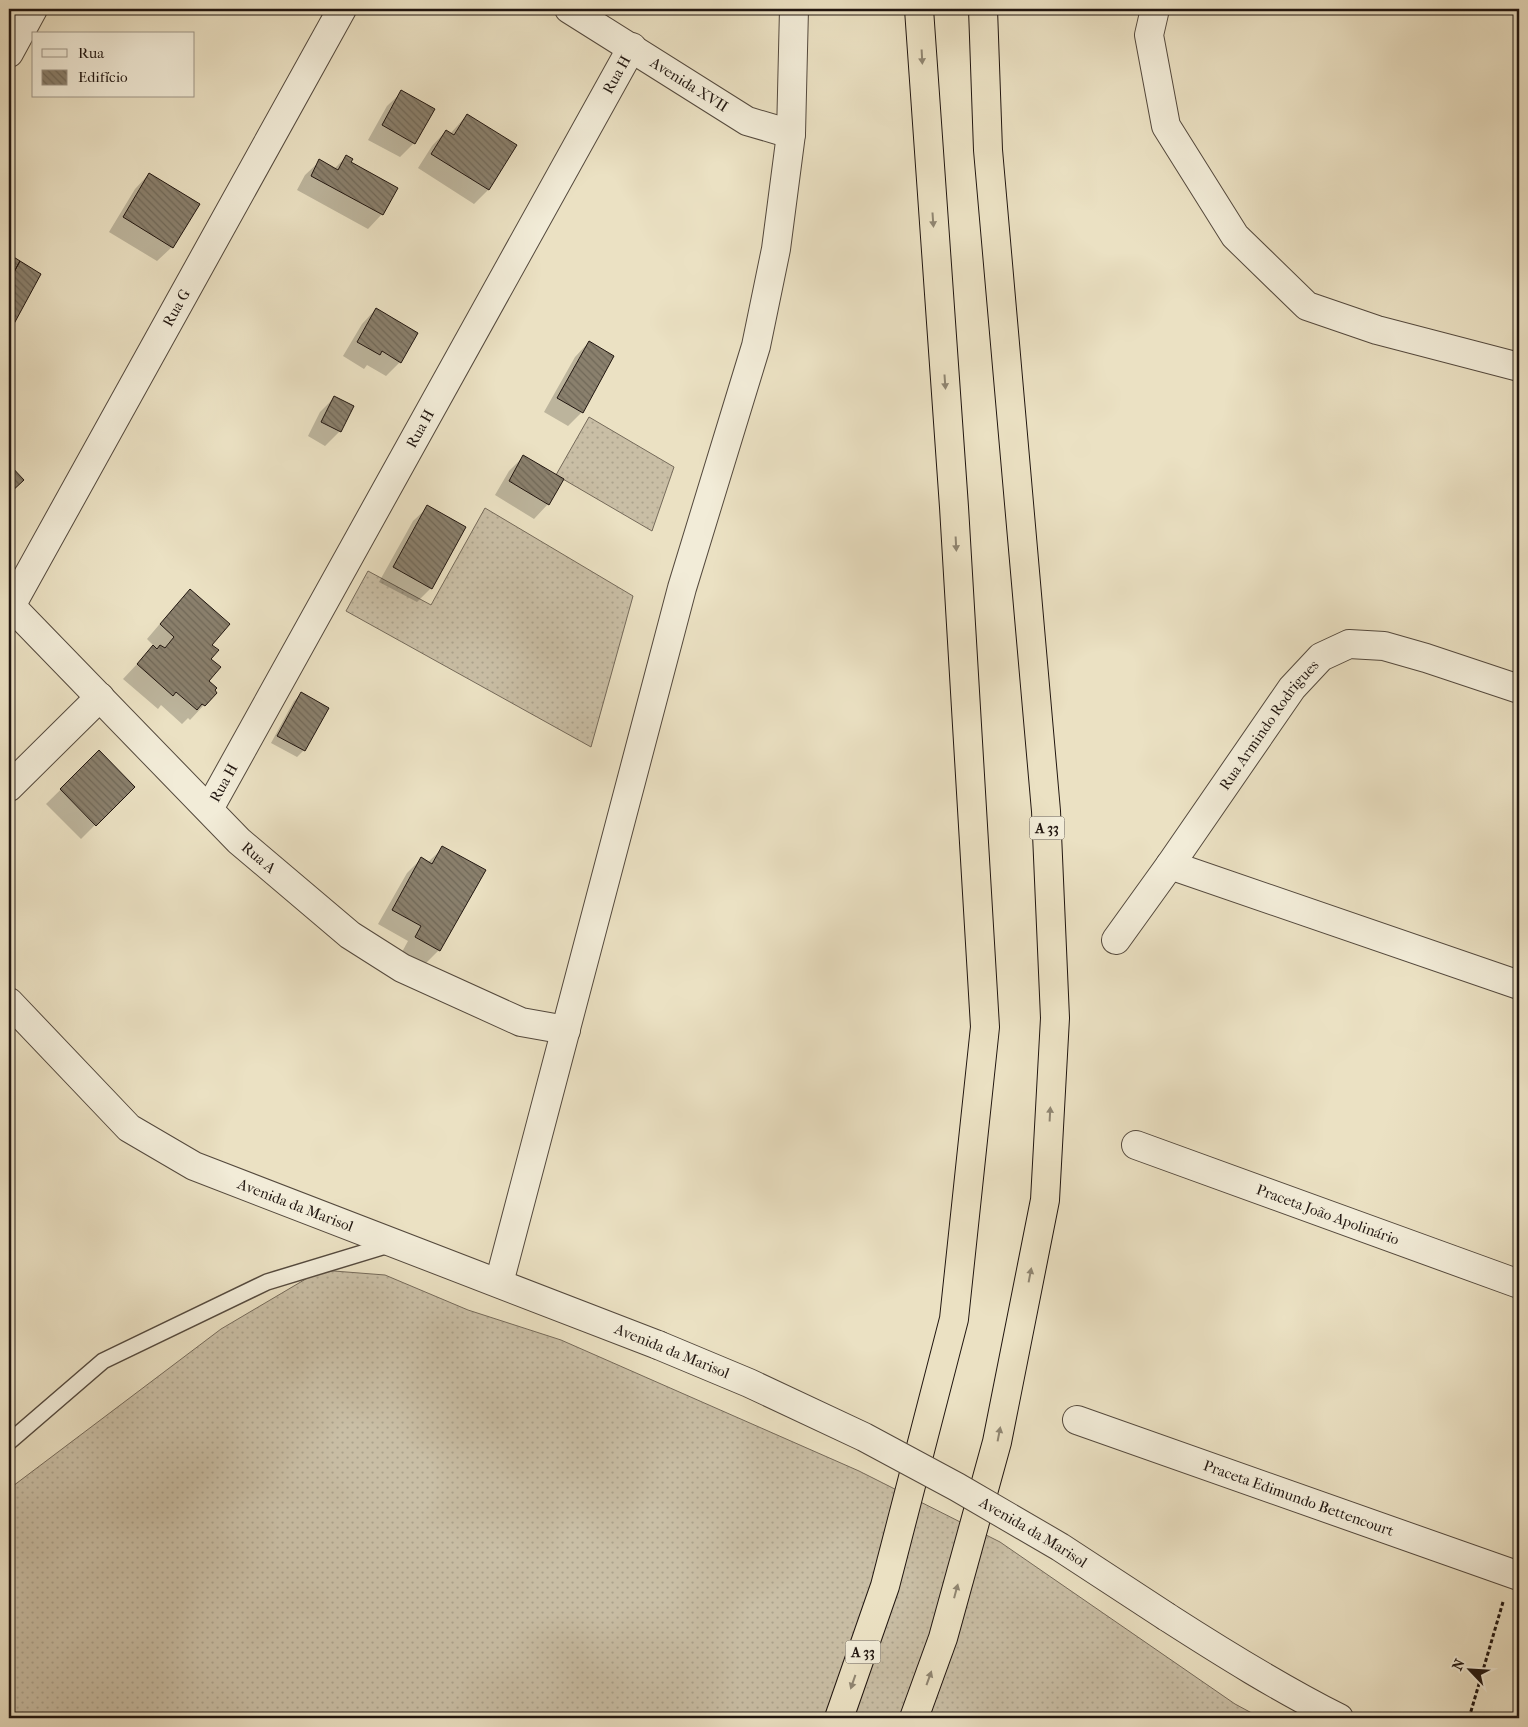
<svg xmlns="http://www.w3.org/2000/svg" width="1528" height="1727" font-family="'IM FELL French Canon',serif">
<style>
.grass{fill:url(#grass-dots);stroke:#756a5a}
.shadow{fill:#0003}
.building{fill:url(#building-back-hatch);stroke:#211610}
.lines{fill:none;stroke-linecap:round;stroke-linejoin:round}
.service-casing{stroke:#54493d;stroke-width:18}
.minor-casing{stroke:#54493d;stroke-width:30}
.tertiary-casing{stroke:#54493d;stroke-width:30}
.motorway-casing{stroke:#211610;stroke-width:30}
.path{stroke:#211610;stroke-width:3;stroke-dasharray:4 2.5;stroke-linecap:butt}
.service{stroke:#f2ecd8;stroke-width:15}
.minor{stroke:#f2ecd8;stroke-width:28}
.tertiary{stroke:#f2ecd8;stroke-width:28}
.motorway{stroke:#ebe1c3;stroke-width:28}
.tertiary-bridge-casing{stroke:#54493d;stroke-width:30;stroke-linecap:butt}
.tertiary-bridge{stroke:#f2ecd8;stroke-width:28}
.oneway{fill:#908672}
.labels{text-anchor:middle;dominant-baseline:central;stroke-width:4.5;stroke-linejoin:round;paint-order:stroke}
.shield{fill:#f2ecd8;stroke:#60564c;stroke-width:1}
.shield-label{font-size:14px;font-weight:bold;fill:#211610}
.street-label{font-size:15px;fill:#211610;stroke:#f2ecd8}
</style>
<defs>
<pattern id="grass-dots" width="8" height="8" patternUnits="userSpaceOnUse" patternTransform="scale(1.25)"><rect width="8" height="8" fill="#c9bea5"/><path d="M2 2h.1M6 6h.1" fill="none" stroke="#aca38d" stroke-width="1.8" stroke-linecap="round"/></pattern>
<pattern id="building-back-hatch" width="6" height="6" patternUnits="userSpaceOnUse" patternTransform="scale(1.25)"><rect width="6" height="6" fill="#8a806d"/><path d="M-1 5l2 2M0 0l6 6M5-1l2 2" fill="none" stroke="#706858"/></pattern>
</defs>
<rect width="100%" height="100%" fill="#ebe1c3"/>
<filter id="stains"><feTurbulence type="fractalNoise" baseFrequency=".004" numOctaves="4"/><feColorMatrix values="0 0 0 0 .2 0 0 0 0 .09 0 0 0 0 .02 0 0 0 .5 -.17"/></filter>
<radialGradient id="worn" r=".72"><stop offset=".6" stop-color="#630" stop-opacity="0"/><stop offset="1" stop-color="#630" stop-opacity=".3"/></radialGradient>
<path class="grass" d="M589,417L674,467L652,531L556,475Z
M485,508L633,596L591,747L346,611L368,571L431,605Z
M321,1270L385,1275L468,1310L561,1340L859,1471L1000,1542L1235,1704L1261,1718H9V1489L221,1329Z"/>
<path class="shadow" d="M402,92L414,143L400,157L368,140L387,106Z
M467,115L516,146L488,190L474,204L418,168L432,146L446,131L450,134Z
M346,157L382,214L368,229L297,190L305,175L320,161L334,169Z
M149,174L172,247L157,261L109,232L135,189Z
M9,256L40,275L9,330Z
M376,309L400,362L386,376L367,365L364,369L343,356L362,324Z
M589,342L582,412L568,426L544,412L575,357Z
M335,397L340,431L325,446L308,436L320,412Z
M524,456L548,504L534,519L495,495L509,471Z
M428,507L431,588L417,602L379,582L413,521Z
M176,605L210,645L204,705L190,720L188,718L182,724L161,705L158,709L123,679L154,646L147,639Z
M301,694L304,750L297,757L271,743L294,701Z
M99,752L133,787L81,839L46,804Z
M443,848L439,950L425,964L402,952L408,941L378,924L407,873L421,859L428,862Z"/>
<path class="building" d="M401,90L435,109L415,144L382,125Z
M467,114L517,145L489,190L431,154L446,130L454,135Z
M346,155L353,159L351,162L398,188L383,215L311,176L319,159L338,170Z
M149,173L200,204L173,248L123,217Z
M9,254L20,261L13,274L9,271Z
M20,261L41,274L9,333V281Z
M376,308L418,333L401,363L382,351L380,355L357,342Z
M589,341L614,356L583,413L557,398Z
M334,396L354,406L341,432L321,422Z
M523,455L564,479L549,505L509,481Z
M9,464L24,480L9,494Z
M427,505L466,527L432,589L393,567Z
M190,589L230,624L212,645L219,650L211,659L221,667L209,681L217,688L215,690L217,693L205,706L202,704L197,710L176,692L173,696L137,664L153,645L157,649L160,645L165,648L174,637L160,624Z
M301,692L329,708L305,751L277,736Z
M99,750L135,787L96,826L60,789Z
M442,846L486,870L440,951L415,937L421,926L392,910L421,857L432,864Z"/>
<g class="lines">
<g class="service-casing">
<path id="service" d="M9,1442L103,1361L267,1282L392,1244"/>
</g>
<g class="minor-casing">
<g id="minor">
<path id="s1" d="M569,9L747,121L791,134"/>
<path d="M1155,9L1149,35L1166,126L1235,236L1307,306L1377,330L1519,367"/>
<path d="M9,53L33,9"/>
<path id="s2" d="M9,604L239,841L350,935L402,968L521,1022L566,1030"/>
<path id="s3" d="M11,606L342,9"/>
<path d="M9,787L100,697"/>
<path id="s4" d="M209,809L632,47"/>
<path d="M1170,865L1519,985"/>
<path id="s5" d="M1116,940L1170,865L1292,688L1321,657L1349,644L1384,646L1426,658L1519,689"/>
<path id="s6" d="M1136,1145L1519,1284"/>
<path d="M499,1283L682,588L756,346L776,249L791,134L794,9"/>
<path id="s7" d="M1077,1420L1519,1576"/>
</g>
</g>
<g class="tertiary-casing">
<g id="tertiary">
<path id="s8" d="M9,1002L129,1128L194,1166L658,1345"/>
<path d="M1167,1617C1223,1653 1279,1688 1339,1718"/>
</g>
</g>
<g class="motorway-casing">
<path id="motorway" d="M839,1718L885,1586L954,1319L985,1027L954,507L919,9
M914,1718L943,1638L997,1442L1045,1200L1055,1018L1046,811L988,150L983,9"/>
</g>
<path class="path" d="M1469,1718L1503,1602"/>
<use href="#service" class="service"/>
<use href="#minor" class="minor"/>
<use href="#tertiary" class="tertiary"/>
<use href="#motorway" class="motorway"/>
<g class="tertiary-bridge-casing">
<g id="tertiary-bridge">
<path id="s9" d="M658,1345L749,1383L864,1437L957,1487L1060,1547L1167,1617"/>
</g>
</g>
<use href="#tertiary-bridge" class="tertiary-bridge"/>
</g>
<defs><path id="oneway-solid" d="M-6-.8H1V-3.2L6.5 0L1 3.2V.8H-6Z" transform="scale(1.25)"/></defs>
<g class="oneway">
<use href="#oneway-solid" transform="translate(922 57) rotate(87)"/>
<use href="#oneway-solid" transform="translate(933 220) rotate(86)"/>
<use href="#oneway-solid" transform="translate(945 382) rotate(86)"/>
<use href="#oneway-solid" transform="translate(956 544) rotate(87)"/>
<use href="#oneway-solid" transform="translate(1050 1114) rotate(-87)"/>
<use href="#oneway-solid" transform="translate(1030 1275) rotate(-79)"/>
<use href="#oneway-solid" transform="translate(999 1434) rotate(-79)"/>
<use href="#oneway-solid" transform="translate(956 1591) rotate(-75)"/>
<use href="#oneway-solid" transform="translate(929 1678) rotate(-70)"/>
<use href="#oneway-solid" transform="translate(853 1682) rotate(109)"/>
</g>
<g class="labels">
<g class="shield">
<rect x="1029.5" y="816.5" width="35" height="23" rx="4"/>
<rect x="845.5" y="1640.5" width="35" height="23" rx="4"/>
</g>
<g class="shield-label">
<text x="1047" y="828">A 33</text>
<text x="863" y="1652">A 33</text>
</g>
<g class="street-label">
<text stroke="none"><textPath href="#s4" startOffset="840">Rua H</textPath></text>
<text stroke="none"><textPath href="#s1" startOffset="142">Avenida XVII</textPath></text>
<text stroke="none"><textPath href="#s3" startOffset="341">Rua G</textPath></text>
<text stroke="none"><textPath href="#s4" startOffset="435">Rua H</textPath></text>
<text stroke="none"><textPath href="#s5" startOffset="264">Rua Armindo Rodrigues</textPath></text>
<text stroke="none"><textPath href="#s4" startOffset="30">Rua H</textPath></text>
<text stroke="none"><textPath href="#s2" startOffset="356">Rua A</textPath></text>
<text stroke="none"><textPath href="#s8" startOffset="358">Avenida da Marisol</textPath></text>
<text stroke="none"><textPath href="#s6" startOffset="204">Praceta João Apolinário</textPath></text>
<text transform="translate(672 1351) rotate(22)">Avenida da Marisol</text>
<text stroke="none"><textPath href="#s7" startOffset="235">Praceta Edimundo Bettencourt</textPath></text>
<text stroke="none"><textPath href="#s9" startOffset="420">Avenida da Marisol</textPath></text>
</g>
</g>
<rect width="1528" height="1727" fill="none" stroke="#ebe1c3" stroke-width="30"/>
<rect x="10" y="10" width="1508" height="1707" fill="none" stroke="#211610" stroke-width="2.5"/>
<rect x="15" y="15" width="1498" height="1697" fill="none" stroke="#211610"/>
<rect x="32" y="32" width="162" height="65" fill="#f2ecd8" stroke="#9e9688"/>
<rect x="42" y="49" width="25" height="8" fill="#f2ecd8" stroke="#9e9688"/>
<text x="78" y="58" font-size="15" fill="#211610">Rua</text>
<rect x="42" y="70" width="25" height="15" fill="url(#building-back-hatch)" stroke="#9e9688"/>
<text x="78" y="82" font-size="15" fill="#211610">Edifício</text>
<g transform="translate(1470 1670) rotate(295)" stroke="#f2ecd8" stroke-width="4" paint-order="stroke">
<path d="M0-4L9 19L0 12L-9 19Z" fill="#211610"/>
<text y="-8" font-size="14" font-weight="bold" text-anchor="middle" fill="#211610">N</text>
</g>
<rect width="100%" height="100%" filter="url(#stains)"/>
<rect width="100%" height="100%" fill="url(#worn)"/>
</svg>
